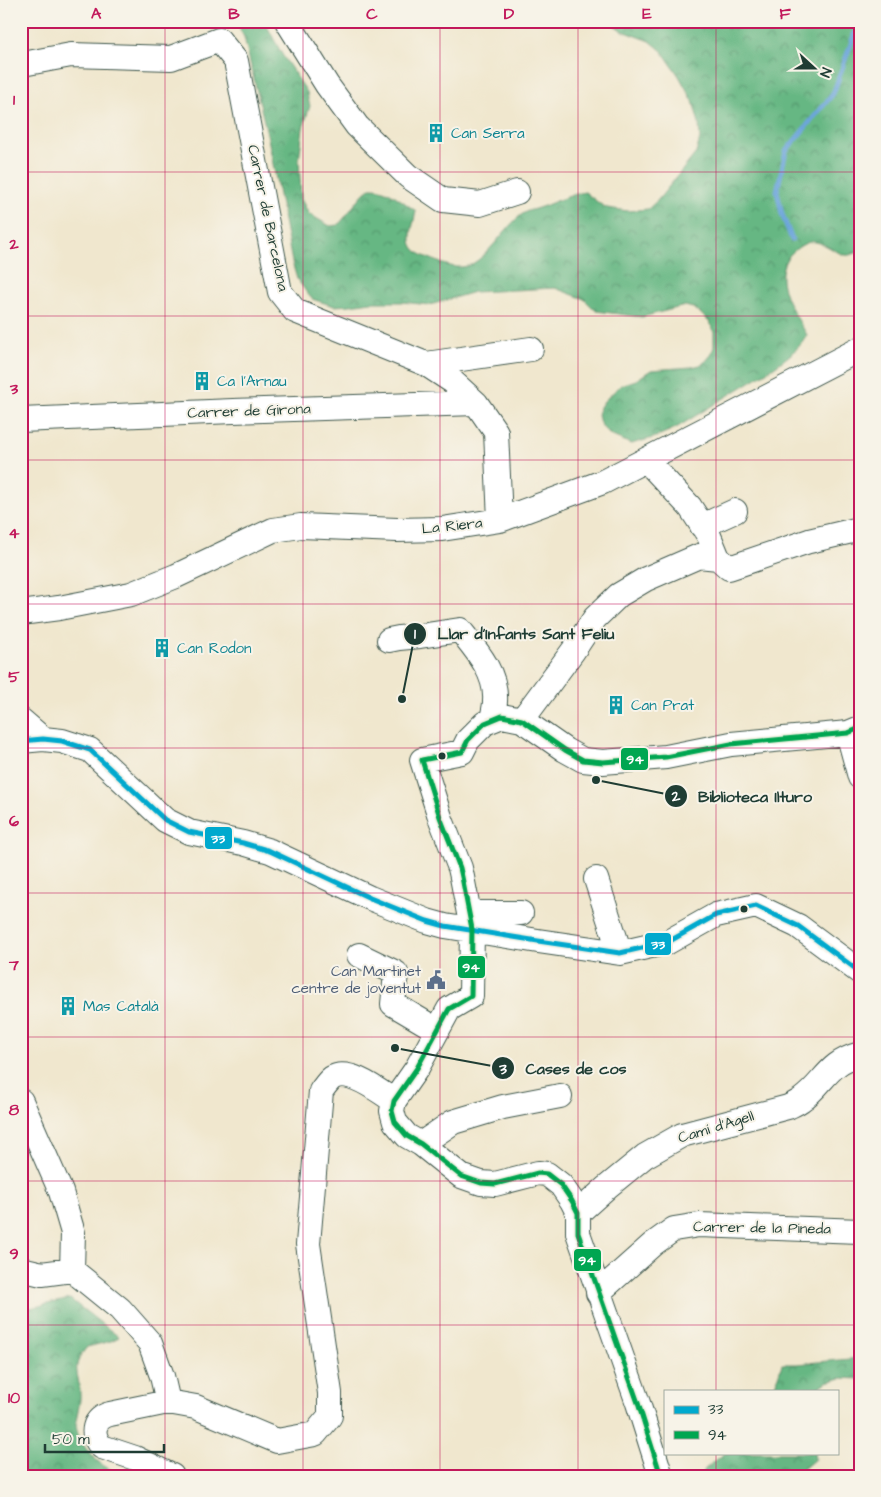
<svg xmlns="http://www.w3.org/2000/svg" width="881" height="1497" font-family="'Architects Daughter',sans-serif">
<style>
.forest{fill:url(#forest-crowns);stroke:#427a5c}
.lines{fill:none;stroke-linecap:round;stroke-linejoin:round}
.stream{stroke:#6ca5db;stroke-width:5}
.minor-casing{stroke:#3e564b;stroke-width:26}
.minor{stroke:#fff;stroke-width:24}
.bus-1-casing{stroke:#f7f3e8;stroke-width:9}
.bus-2-casing{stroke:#f7f3e8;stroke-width:9}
.bus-1{stroke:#00a9ce;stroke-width:5}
.bus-2{stroke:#00a651;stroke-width:5}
.grid{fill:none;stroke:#c2185b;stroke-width:1;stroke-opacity:0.55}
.bus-dot{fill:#1f3d34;stroke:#f7f3e8;stroke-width:2}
.labels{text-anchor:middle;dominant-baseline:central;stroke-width:4;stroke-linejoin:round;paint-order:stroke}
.culture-label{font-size:15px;fill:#0d838f;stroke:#f7f3e8;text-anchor:start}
.street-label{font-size:15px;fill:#1f3d34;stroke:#f7f3e8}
.service-label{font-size:15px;fill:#4e5e75;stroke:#f7f3e8;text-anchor:end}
.leader{fill:none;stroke:#1f3d34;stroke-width:2}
.callout-dot{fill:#1f3d34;stroke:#f7f3e8;stroke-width:2}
.mark-label{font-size:15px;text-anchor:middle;font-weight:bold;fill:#fff}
.callout-label{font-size:16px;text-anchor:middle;font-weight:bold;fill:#1f3d34;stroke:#f7f3e8;stroke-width:4;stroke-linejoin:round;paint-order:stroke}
.line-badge{stroke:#f7f3e8;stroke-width:2}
.badge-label{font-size:14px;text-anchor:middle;font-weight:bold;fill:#fff}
.neatline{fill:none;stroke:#c2185b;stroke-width:2}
.grid-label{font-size:16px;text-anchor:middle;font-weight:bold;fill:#c2185b}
</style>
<defs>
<pattern id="forest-crowns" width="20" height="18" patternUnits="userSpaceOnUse" patternTransform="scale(1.25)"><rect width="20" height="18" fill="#66b783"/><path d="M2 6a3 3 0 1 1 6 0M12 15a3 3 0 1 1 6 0" fill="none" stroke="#53966c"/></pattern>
</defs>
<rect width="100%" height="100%" fill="#f7f3e8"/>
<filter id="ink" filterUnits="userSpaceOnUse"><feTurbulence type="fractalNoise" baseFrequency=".02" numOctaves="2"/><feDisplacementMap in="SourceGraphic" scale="10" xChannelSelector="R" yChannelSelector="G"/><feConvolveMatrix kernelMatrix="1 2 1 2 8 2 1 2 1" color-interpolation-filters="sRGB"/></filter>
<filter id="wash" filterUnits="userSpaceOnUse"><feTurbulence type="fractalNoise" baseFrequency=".0096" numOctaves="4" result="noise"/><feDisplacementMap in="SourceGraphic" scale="20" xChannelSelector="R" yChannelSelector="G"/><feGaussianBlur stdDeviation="1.12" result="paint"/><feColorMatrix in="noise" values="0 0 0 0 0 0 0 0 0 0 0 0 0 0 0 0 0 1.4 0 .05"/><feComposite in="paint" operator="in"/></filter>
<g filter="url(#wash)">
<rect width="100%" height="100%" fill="#f0e7ce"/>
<path class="forest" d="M241,21H262L268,28L283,56L307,92L308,99L310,106L303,128L299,160L301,199L309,214L330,226L338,225C350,213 357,198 370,188C388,187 401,201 416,211C412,233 402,248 429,258C439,262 450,268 462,267C484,266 504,226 524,213C528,210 533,210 538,208C549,205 559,199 570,196C575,194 580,193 585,192L600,204L607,208L628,211L648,209L658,200L696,153L700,139L699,123L693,101L679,76L662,51L650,41L623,31L607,21H860V252C855,253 849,256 845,255C835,252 826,244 816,242C809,240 800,246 795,250C765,274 794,311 807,335C800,349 784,360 771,369L676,428L653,438L631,444L610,435L604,429L600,423L598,415L600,407L604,401L621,385L636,380L651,370L692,367L700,365L706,361L711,355L714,347V332L711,324L699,312L693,308L685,306L642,317L596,311L584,299L555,288L474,292L430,305L402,302H371L350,305L334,306L312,299L307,293L297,279L292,262L268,138L244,37L240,30Z
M70,1299L119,1337L111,1341L87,1347C70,1368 79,1371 80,1394C81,1404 76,1414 76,1424C77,1441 92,1459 106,1467C113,1472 123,1473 131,1476H21V1317L25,1309Z
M860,1358V1379L841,1378L827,1382L813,1391H773L782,1364H797Z
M725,1453H814L815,1459L803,1469L786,1476H702L705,1469Z"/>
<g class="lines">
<path class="stream" d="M792,240L782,214L777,191L786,151L833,94L859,21"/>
</g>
</g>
<g filter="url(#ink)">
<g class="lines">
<g class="minor-casing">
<path id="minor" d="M287,21L327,85L357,126L408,176L443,200L480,204L517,192
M219,40L236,61L280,292L295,311L426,364L452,381L476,403L496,432L500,520
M21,63H28L71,55L171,58L219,40
M426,364L531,349
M21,420L233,411L476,403
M647,461L690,507L709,536L718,558
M702,526L735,511
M21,613L59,608L131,594L176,576L273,530L301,526L397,530L442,529L500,520L603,482L860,349
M389,640L399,638L420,636L460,630C476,650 497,673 495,701C495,707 493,714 492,720
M21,720L43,739
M522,720L573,651L595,618L619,595L646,579L699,556L718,558L729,568L809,541L860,529
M848,733L860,777
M21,741L43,739L62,741L90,750L165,820L189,832L243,843L270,851L370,898L427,921L445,926L538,941L620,953L668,942L716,915L756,906L798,926L860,972
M596,879L620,953
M470,913H521
M359,955L396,973L393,1004L437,1030
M21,1101L61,1192L73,1233L72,1270
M421,1144L453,1122L503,1107L560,1096
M578,1213L607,1187L645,1156L682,1135L788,1107C792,1105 797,1103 801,1100C825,1083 827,1063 860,1054
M21,1269L42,1274L72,1270L120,1309L150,1343L162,1376L168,1402
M598,1293L653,1244L674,1229L699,1225L860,1231
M172,1476L135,1458L102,1447C89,1434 94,1418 110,1414L168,1402L196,1407L277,1441L315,1434L330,1416V1393L308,1244L321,1091C324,1087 328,1081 332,1078C349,1067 380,1092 394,1101
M661,1476L638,1403L578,1233V1213L572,1201L561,1185L547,1174L538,1173L495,1184L481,1183L461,1176L421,1144L407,1136L395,1122L392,1111L394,1101L417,1068L449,1009L471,996L472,929L462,877L460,868L440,817L422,760L462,752L468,740L485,723L502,716L522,720L565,750L583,760L603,762L666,757L731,744L848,733L860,728"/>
</g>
<use href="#minor" class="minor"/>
<g class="bus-1-casing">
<path id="bus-1" d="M21,741L43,739L62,741L90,750L165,820L189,832L243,843L270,851L370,898L427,921L445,926L538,941L620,953L668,942L716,915L756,906L798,926L860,972"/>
</g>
<g class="bus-2-casing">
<path id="bus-2" d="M661,1476L638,1403L578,1233V1213L572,1201L561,1185L547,1174L538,1173L495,1184L481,1183L461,1176L421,1144L407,1136L395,1122L392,1111L394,1101L417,1068L449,1009L471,996L472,929L462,877L460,868L440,817L422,760L462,752L468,740L485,723L502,716L522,720L565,750L583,760L603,762L666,757L731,744L848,733L860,728"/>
</g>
<use href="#bus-1" class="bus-1"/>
<use href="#bus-2" class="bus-2"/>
</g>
</g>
<path class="grid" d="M165,21V1476M303,21V1476M440,21V1476M578,21V1476M716,21V1391M21,172H860M21,316H860M21,460H860M21,604H860M21,748H860M21,893H860M21,1037H860M21,1181H860M21,1325H860M716,1453V1476"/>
<defs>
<g id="building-bare" transform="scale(1.5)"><path d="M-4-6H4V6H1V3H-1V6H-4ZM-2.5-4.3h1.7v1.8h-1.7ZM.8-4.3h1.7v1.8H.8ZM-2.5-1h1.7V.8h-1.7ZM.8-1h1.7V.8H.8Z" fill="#0f9aa8" stroke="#f7f3e8" stroke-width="2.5" paint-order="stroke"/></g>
<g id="civic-bare" transform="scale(1.5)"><path d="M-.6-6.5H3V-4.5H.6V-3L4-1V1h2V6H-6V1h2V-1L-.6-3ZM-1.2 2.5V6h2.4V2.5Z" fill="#5c6f8a" stroke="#f7f3e8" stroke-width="2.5" paint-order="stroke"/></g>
</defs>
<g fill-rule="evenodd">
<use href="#building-bare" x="436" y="133"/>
<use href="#building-bare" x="202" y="381"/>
<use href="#building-bare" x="162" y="648"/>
<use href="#building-bare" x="616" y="705"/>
<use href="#civic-bare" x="436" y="980"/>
<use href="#building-bare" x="68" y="1006"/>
</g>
<g class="bus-dot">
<circle cx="442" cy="756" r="4.5"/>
<circle cx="744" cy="909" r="4.5"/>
</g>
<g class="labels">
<g class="culture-label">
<text x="451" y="133">Can Serra</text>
<text x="217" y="381">Ca l'Arnau</text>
<text x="177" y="648">Can Rodon</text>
<text x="631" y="705">Can Prat</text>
<text x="83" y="1006">Mas Català</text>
</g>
<g class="street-label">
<text transform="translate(268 218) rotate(78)">Carrer de Barcelona</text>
<text transform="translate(249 411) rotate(-2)">Carrer de Girona</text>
<text transform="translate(452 526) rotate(-6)">La Riera</text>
<text transform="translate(716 1127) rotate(-17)">Camí d'Agell</text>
<text transform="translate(762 1228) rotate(1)">Carrer de la Pineda</text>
</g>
<g class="service-label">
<text x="421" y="971">Can Martinet<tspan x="421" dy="17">centre de joventut</tspan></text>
</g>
</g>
<path class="leader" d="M402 699L415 634M596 780L676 796M395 1048L503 1068"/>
<g class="callout-dot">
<circle cx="402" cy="699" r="5"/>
<circle cx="596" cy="780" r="5"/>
<circle cx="395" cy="1048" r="5"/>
<circle cx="415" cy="634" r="12"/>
<circle cx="676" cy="796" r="12"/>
<circle cx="503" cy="1068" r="12"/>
</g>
<g class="mark-label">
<text x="415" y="639">1</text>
<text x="676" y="801">2</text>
<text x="503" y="1074">3</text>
</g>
<g class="callout-label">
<text x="526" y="639">Llar d'Infants Sant Feliu</text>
<text x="755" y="802">Biblioteca Ilturo</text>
<text x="576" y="1074">Cases de cos</text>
</g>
<g class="line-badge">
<rect x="620" y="747" width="29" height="24" rx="5" fill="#00a651"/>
<rect x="204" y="826" width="29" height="24" rx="5" fill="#00a9ce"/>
<rect x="644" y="932" width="28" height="24" rx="5" fill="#00a9ce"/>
<rect x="457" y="955" width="29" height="24" rx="5" fill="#00a651"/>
<rect x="573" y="1248" width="29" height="24" rx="5" fill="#00a651"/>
</g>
<g class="badge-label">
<text x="635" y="764">94</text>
<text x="218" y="843">33</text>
<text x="658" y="949">33</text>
<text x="471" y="972">94</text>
<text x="587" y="1265">94</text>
</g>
<rect width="881" height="1497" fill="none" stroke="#f7f3e8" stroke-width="55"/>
<rect x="664" y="1390" width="175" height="65" fill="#f7f3e8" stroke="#a1aaa0"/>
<rect x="674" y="1406" width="25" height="8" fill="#00a9ce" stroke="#a1aaa0"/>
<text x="708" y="1414" font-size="15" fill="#1f3d34">33</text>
<rect x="674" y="1431" width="25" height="8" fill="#00a651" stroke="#a1aaa0"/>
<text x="708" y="1440" font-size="15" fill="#1f3d34">94</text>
<g transform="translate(814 68) rotate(111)" stroke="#f7f3e8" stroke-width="4" paint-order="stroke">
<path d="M0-4L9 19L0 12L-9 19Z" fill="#1f3d34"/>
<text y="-8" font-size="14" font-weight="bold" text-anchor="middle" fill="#1f3d34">N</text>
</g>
<path d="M45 1444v8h119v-8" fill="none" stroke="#1f3d34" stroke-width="2.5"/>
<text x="52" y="1444" font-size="15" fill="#1f3d34" stroke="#f7f3e8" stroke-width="4" paint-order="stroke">50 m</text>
<rect x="28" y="28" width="826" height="1442" class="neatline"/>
<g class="grid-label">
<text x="96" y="19">A</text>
<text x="234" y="19">B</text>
<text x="372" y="19">C</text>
<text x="509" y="19">D</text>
<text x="647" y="19">E</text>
<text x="785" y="19">F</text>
<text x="14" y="105">1</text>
<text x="14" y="249">2</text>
<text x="14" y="394">3</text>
<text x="14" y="538">4</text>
<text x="14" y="682">5</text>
<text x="14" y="826">6</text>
<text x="14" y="970">7</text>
<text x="14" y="1115">8</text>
<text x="14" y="1259">9</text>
<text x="14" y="1403">10</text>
</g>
</svg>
